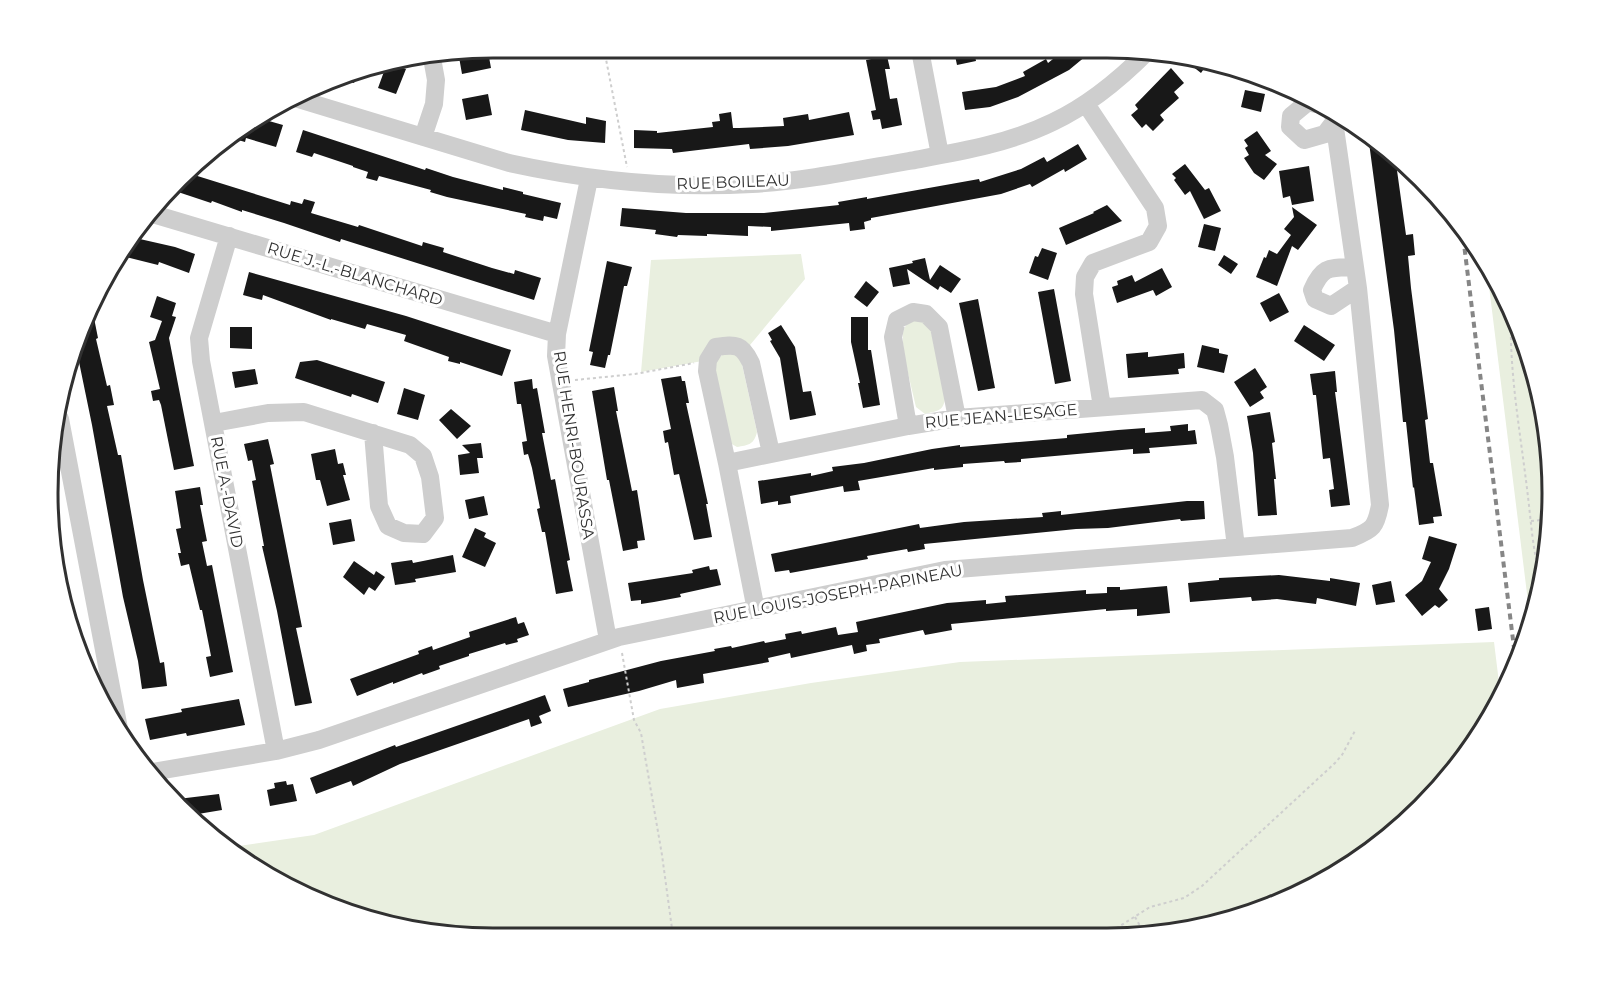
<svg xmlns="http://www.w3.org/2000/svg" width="1600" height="987" font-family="Montserrat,sans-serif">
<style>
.green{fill:#e9efdf}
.building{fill:#181818}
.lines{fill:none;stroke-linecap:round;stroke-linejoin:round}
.path{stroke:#cecece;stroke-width:2;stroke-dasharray:3 3;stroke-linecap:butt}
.minor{stroke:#cecece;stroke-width:18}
.rail{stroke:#868686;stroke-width:4;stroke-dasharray:6 4.5;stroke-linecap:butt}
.labels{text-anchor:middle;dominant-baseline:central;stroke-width:6;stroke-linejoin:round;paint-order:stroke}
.street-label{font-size:16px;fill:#313131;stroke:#fff}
.rim{fill:none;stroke:#313131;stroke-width:3}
</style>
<rect width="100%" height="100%" fill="#fff"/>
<path class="green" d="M801,254L805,279L745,351L733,345L708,360L641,372L651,260Z
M1486,262L1492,270L1528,350L1548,435L1551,522L1537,608L1531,626Z
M921,319L930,326L945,399C943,412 936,411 925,414L916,407C913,391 897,338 905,327C909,320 915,320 921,319Z
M733,352L741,360L757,432C754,445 748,445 737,447L730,443L714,364L723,354Z
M1494,642L1501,699L1460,764L1400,829L1329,879L1222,924L1136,938L436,935L323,905L225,848L314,835L660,709L811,683L960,662Z"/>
<path class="building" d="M954,51H974L976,61L957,65Z
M1063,51H1092L1069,70L1018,97L990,107L965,110L962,92L996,87L1025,76L1023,72L1046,59L1048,63Z
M481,53L482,59L489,57L491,68L462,74L459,57Z
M1178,55L1201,62L1208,63L1201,73Z
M887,56L890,69H885L890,99L897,98L902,125L882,129L880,119L873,120L871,111L876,110L866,60Z
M393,65L406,69L396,94L378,88L386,66Z
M1171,68L1184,83L1174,92L1179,98L1160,115L1164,120L1153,131L1146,124L1142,128L1131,115L1138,109L1135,105Z
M359,70L354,83L338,78L351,72Z
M1245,90L1265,94L1261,112L1241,107Z
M488,94L492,115L466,120L462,99Z
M525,110L586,124V117L606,121L605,143L568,140L521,130Z
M731,112L733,128H739L784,126L783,118L808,114L809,120L849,112L854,135L788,146L750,149L749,144L673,153L672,149L634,148V130L657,131V133L713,127L712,122L720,121L719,114Z
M262,119L283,125L276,147L246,138L245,142L228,137Z
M303,130L425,170L426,168L453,177L503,190V187L523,192V194L561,203L557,219L544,216L543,221L525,217L526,214L447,197L430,192L431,190L379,176L377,181L366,178L368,172L353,167V166L314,153L312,157L296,152Z
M1257,131L1271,151L1265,155L1277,164L1264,180L1254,173L1244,158L1249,155L1245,148L1248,146L1244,140Z
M1368,135L1377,140L1395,156L1406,235L1413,234L1415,255L1408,256L1411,288L1428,419L1425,420L1430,463H1433L1442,516L1433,517L1434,523L1419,525L1414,487L1413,488L1406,422H1403L1394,330Z
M1078,144L1087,159L1065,172L1064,169L1032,187L1030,184L1001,194L871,218V220L864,222L865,229L850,231L849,223L771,231V227L748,226V236L707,234V236L678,235L677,237L655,234L656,230L620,226L622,208L686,213H764L839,205L838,202L867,197V199L979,179L980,182L1021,169L1044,157L1047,162Z
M1185,164L1205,190L1209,188L1221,211L1204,219L1190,191L1185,195L1174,180L1176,178L1172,174Z
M1309,166L1314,201L1292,205L1290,196L1283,198L1279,171Z
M191,174L290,205L291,201L302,204L304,199L315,202L311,213L358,227L359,225L422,246L423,242L444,248L443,252L492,268L514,274L515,270L541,278L534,300L341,239L340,242L284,223L242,210V212L212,201L211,203L175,191Z
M1107,205L1122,221L1066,245L1059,228L1094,213L1093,212Z
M1292,207L1317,225L1298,250L1292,246L1277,286L1256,277L1264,257L1266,258L1269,250L1277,254L1291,235L1284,229L1294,217Z
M1204,224L1221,228L1215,251L1198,247Z
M131,237L175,247L195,254L189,273L159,262L158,265L118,255L123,246Z
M1042,248L1057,253L1048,280L1029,273L1035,256L1038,257Z
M1224,255L1238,264L1231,274L1218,265Z
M925,258L930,280L940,265L961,279L951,293L940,286L938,290L907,269L910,284L893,287L889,268L913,263L912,261Z
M607,261L632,267L627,286H624L610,355H608L605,368L590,365L593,352L589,351Z
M1162,268L1172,287L1156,296L1153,290L1117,303L1112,287L1118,285L1117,281L1132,275L1135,282Z
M249,272L406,316L511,350L502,376L460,362V364L448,361L449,357L404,341L406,335L367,324L365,329L331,319V320L263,295L262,300L243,295Z
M866,281L879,292L867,307L854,297Z
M1054,289L1071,381L1055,384L1038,292Z
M1279,293L1289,312L1270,322L1260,303Z
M157,296L176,303L172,316L176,317L169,338L194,466L174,470L161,405L159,400L153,401L151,391L160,389L149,342L155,340L162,321L150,317Z
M978,299L995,388L978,391L959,303Z
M851,317H868V350H871L880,405L863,408L858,383H860L851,342Z
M94,318L98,338L96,339L107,386L110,385L114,405L107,406L118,455H121L143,580L160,663L164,662L167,686L142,689L138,661L123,597L92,425L78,357L76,341L87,319Z
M781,325L795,347L803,392L811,391L816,415L790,420L780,358L770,341L772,340L768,333Z
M1304,325L1335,345L1324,361L1294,341Z
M230,327H252V349L230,348Z
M1202,345L1219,349V353L1228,355L1224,373L1197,367Z
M1148,352V357L1184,353L1185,368L1178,369L1179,374L1128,378L1126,354Z
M317,360L385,382L378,403L352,394L351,397L295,378L300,362Z
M1255,368L1267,387L1260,392L1264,398L1250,407L1234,382Z
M255,369L258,384L235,388L232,372Z
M1335,371L1337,392H1335L1350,505L1331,507L1329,490L1334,489L1330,458L1323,459L1316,395H1313L1310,374Z
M681,376L682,381H685L689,403H686L708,504H706L712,537L694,540L679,474L674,475L668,442L665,443L663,431L671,429L661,379Z
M532,379L533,389L537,388L545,433H542L551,480L555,479L570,560L567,561L573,591L556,594L545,532H542L537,509L540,508L532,468L528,454L524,455L522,442L527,441L521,404H517L514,382Z
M614,387L618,411H616L632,491L637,490L645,540L637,541L638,548L623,551L609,480H607L592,391Z
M404,388L425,395L418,420L397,414Z
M451,409L471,426L457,439L439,420Z
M1270,412L1275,442L1272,443L1276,479H1274L1277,515L1258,516L1253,453L1247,416Z
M1188,424V431L1195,430L1197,444L1149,448L1150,453L1133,454V449L1021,459V462L1005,463L1004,461L963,464V467L934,470V468L858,481L860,490L844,492L843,486L790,496L791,503L778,505V501L761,504L758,481L811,473V476L833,471L832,467L864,463L932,449L960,445V447L1067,438V435L1118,430L1145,428V433L1171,431L1170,426Z
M268,439L274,464L270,465L302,627L296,628L312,703L295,706L277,611L262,546H264L252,481L256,480L252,460L248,461L244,444Z
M481,443L483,458H477L479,473L460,475L458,455L470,453L462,445Z
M335,449L338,464L343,463L346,475H343L350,500L327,506L320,480H316L311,454Z
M200,487L203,505H200L207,541L202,542L207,566L212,565L233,672L210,677L206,657L211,656L202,610H200L189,564L181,566L178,553H181L176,529L181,528L175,491Z
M484,496L488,515L469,519L465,500Z
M1187,501H1204L1205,519L1181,521L1180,519L1108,528L1076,529L924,544L925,549L908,552L907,549L867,556L868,559L790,573L789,570L775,572L771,554L919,524L920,528L964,522L1043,517L1042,513L1061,511V515Z
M351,519L355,541L333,545L329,523Z
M475,528L486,533L484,537L496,543L485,567L462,557Z
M1429,536L1457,544L1449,569L1439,589L1448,600L1439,608L1435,605L1422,616L1405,595L1422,581L1431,562L1422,559Z
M453,555L456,572L415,579L416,582L395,585L391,563L412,560L413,563Z
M354,561L374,575L376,571L385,577L375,591L369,587L364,595L343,577Z
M709,566L710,570L717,569L721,585L680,594L681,597L654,602L641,604V600L631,601L628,583L693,573L692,570Z
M1279,575L1330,581V578L1360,583L1356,606L1317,598L1316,604L1277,599L1252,601L1251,597L1190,602L1188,583L1219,580V578Z
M1391,581L1395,602L1376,605L1372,585Z
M1167,586L1170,613L1137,616V609L1106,611V609L951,624L952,630L925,635L923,630L879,639L880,643L866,645L867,651L854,654L852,645L791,658L790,653L768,658L769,662L703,674L704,683L677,688L676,680L639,691L568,707L563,689L589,682V680L661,661L715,651L714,649L731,646L732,648L764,641L765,643L786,639L785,634L801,631L802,634L836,627L838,635L858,632L856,622L947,603L986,600V604L1006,602L1005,596L1086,590V594L1107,593V587H1120V590Z
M1489,607L1492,629L1478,631L1475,609Z
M516,617L518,624L524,622L529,635L517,639L518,642L506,645L505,643L469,654V656L439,666L440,669L423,675L422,673L393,684V682L357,696L350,679L419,654L418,651L432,646L433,650L470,637L469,632Z
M545,695L551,711L539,716L542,723L531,727L529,719L400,764L353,786L351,781L316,794L310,778L395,745L396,747Z
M239,699L245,725L187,736L186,733L150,740L145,719L182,712L181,709Z
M286,781L287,785L293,784L297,801L270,806L267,790L275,788L274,783Z
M219,794L222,810L192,815L178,799Z"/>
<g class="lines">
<path class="path" d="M604,49L627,167
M1511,313C1509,374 1521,436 1528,497C1531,520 1533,558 1542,579
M575,380L635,374L694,363
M1531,521L1551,519
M622,653L634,720L641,733L662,855L673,936
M1135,917L1139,924L1138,938
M1101,938L1150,907L1184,898L1202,886L1335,763L1342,755L1356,729"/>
<path class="minor" d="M920,50L940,155
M298,99L509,163C591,181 668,189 752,184C805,181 857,170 909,161C958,152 1008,144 1053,122C1089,105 1119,80 1147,52
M1086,104L1155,208L1158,226L1149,242L1093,263L1085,277L1084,294L1102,407
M1316,104L1308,102L1291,116L1290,127L1304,140L1325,134L1334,122
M423,137L434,104L436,80L432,58
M589,179L557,334L556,356L608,640
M153,214L557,334
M229,236L199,338L201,361L276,751
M1355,267C1330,268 1323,265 1312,290L1315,299L1331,306L1358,288
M60,419L120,734
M214,423L268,413L304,412L410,445L423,456L430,477L435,518L423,534L404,533L388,526L379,506L373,433
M908,426L893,337L897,320L913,312L926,314L939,327L957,418
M727,463L707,371L708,360L716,347C736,344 742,344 751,363L771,453
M756,610L727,463L908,426L957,418L1202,400L1215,410L1219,425L1225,457L1236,547
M152,772L276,751L319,740L619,637L945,570L1352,538C1373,530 1376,527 1380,505L1358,288L1333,114"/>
<path class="rail" d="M1462,228L1516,664"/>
</g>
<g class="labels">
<g class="street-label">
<text transform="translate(733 182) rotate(-2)">RUE BOILEAU</text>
<text transform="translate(355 274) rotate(17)">RUE J.-L.-BLANCHARD</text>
<text transform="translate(1001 416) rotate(-5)">RUE JEAN-LESAGE</text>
<text transform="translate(574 445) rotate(81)">RUE HENRI-BOURASSA</text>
<text transform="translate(227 492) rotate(79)">RUE A.-DAVID</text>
<text transform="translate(838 594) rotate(-11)">RUE LOUIS-JOSEPH-PAPINEAU</text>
</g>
</g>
<path d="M0 0H1600V987H0ZM493 58H1107A435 435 0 0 1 1542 493V493A435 435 0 0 1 1107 928H493A435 435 0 0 1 58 493V493A435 435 0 0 1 493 58Z" fill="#fff" fill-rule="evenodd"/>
<path class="rim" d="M493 58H1107A435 435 0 0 1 1542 493V493A435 435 0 0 1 1107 928H493A435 435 0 0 1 58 493V493A435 435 0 0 1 493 58Z"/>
</svg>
